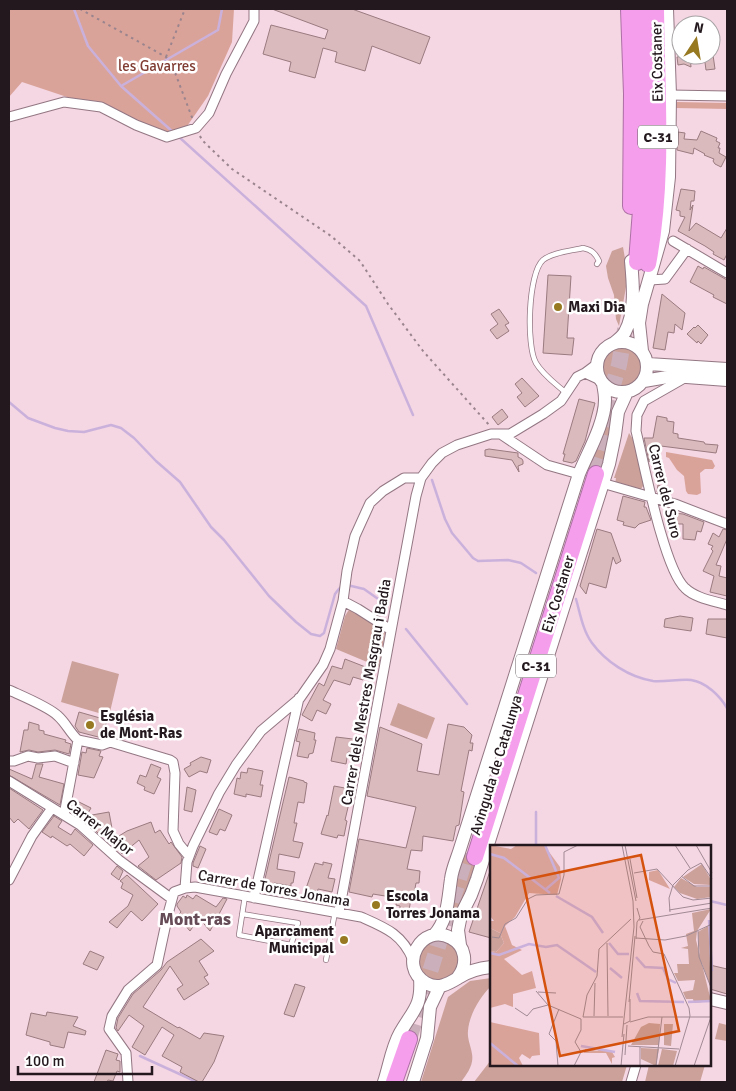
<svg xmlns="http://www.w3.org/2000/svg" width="736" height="1091" font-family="Signika,sans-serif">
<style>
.green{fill:#cba19a}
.forest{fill:#daa39a}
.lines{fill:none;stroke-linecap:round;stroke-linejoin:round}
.stream{stroke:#cab1dc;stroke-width:2.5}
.building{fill:#dbbabe;stroke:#9a7b7f}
.highway-tunnel{stroke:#cbb0bb;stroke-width:16;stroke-dasharray:16 8;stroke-linecap:butt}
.lane-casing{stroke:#937783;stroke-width:6}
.street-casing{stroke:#937783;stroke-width:11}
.secondary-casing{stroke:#937783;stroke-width:14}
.highway-casing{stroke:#ac70a4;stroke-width:18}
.path{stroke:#9a848d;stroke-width:2;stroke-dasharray:2.5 4;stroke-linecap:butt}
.lane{stroke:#fff;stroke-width:4.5}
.street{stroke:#fff;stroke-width:9}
.secondary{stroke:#fff;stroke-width:12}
.highway{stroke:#f59fec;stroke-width:16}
.poi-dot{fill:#977921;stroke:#fff;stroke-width:2}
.labels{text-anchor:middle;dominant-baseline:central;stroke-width:5;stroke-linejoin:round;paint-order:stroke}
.shield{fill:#fff;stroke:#655d61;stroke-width:1}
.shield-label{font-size:14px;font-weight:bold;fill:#23181d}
.street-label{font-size:15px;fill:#23181d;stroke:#fff}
.park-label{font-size:15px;fill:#813d33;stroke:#fff}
.poi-label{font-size:15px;font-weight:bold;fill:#23181d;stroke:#fff;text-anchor:start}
.quarter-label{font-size:18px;font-weight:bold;fill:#664c57;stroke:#fff}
.inset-river{fill:none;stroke:#cab1dc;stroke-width:2.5}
.inset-road{fill:none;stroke:#a18a94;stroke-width:1}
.view{fill:#d4520e;fill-opacity:0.15;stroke:#d4520e;stroke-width:2.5}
.inset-edge{fill:none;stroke:#23181d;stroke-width:2.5}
</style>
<rect width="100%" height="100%" fill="#f5d6e3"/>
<path class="green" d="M623,247L628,276L619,326L616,319L614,295L608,278L606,266L612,251Z
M602 367a21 21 0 1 1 42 0a21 21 0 1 1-42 0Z
M610,405L615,407L611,439L599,475L583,470Z
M629,433L634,441L645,483L641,489L615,484L616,478H614Z
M350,608L383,630L385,633L379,667L336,649L345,616Z
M72,661L119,674L109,716L61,702Z
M398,703L435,718L427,739L390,725Z
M463,853L479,857L474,876L453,923L447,922Z
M418 960a20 20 0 1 1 40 0a20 20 0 1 1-40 0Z
M491,978V986C480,997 469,1015 468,1031C467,1039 471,1046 472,1054C474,1065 467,1074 461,1082H421L448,997L470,981Z
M719,1023L727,1025V1041L715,1039Z
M491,1060V1065H627L622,1082H474Z
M649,1065H705L700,1082H645Z"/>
<path class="forest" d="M9,9H234L232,42L208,96L183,132L169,133L145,126L101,102L70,98L22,82L9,97Z
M677,102L727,103V109L675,108V104Z
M666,452L712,460L715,466L713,469H705L700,473L701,493L697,495L688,494L686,491L684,476L677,470L669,458L666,457Z"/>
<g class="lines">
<path class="stream" d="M74,9L88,46L121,86L173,132
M121,86L218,30L222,9
M179,137L366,306L413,415
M9,402L28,418L55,428L68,431L84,432L111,425L121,428L134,438L156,461L180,482L211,527L224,540L269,596L296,622L311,634L320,636L324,633L335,594L338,590L341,587
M432,480L445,519L452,533L473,558L478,561L508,560L521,563L536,573
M347,585L364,589L381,601
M576,599C580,613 583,631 592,643C606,662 629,677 653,681C665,682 679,679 691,680C706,682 720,696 727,708
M406,629L467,704
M536,846V812
M710,901L727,905
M140,1056L197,1082"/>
</g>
<path class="building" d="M272,9H352L430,37L420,64L372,46L365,71L335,62L337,52L323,48L315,78L289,71L291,62L263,54L271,25L325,39L328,30Z
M690,55L691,67L684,64L678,65L677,57Z
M704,55H713L715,69L706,70Z
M701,131L717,138L716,141L720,143L718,148H720L719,153L726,157L721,167L715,164L713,161L714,159L704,155L705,154L694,148L693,154L677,150L678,132L685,133L684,139L697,140Z
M681,189L695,191L694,201H691L690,210L693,205L689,231L696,223L721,238L727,228V254L724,260L713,254L714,252L705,246L678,231L685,217L680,216V211L676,210Z
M698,266L703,269L704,267L727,280V304L713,297L714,295L690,282Z
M548,275L571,276L567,338H574L572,355L543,353Z
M662,294L685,313L682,330L675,324L674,333L668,332L665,350L653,348Z
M499,309L509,323L505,325L509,331L497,339L490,330L498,324L491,314Z
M698,325L708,335L701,344L698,341L697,343L687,334L694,327L695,328Z
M522,378L539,396L525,407L517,397L522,393L515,384Z
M579,399L595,403L585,441L576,461L572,463L563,461L565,454H563Z
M502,409L508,417L498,425L492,417Z
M657,416L667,418V421L674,422L673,433L678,434V438L704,442L705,444L718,445L716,453L653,445L649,462L644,438H653Z
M489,449L518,453V457L522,459L523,461V464L518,466L519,472L512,460L485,456V450Z
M658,485L667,489L666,495L657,492Z
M623,496L645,502L644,507H646L651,520L639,524L635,528L623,525L624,522L617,520Z
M673,513L683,514L704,522L701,532L697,531L695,540L683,539V524H673Z
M597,529L611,533L621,561L616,564L613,557L606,588L589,583L586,594L580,586Z
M723,529L727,530V539L716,565L721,566L719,576L727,578V596L710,592L714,576L703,571L713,551L711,549L713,546L708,544L713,533L719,537Z
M680,616L693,618L691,631L664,627L665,619Z
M708,619H727V638L706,634Z
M345,659L368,668L363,680L353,677L350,685L334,680L323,700L331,704L326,714L317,710L312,721L302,715L319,683L324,686L332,666L342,669Z
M79,712L107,720L102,738L79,732L75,726Z
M29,722L39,725V730L44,731V734L66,740L65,742L71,744L69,754L55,750L38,752L29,750L20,752L24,730H28Z
M448,724L464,727L472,735L470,743H473L472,751L469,750L461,791L464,792L459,825L456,826L453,841L423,836L422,851L411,850L407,869L420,871L419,883H416L413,899H411L409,910L400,909V906L396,905L397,898L373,894L372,897L349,892L359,839L406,848L416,807L367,796L380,727L422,744L417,771L439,775Z
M299,729L315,733L314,740H316L313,753L309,754L308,758L297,756L300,742L296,741Z
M336,737L361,740L359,754L348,752L346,764L331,761Z
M87,748L101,751L99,756L103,757L94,778L78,775L82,752L86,753Z
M201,757L211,760L207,773L200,771L189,777L184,769L191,765L190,763Z
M36,764H43L39,777L64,784L60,805L9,775V769L32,779Z
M151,764L161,768L157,777L161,779L154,794L144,790L145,787L137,783L140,775L146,777Z
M248,768L263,771L260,785H263L261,797L246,794V797L234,794L237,778L240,779L241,772L247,773Z
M289,777L304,781V782L307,783L304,803L298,802L294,823H297L293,841L303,843L299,858L279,854L277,869L295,872L293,883H291V886L274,883L273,885L264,883Z
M334,786L350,789L348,798L350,799L345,820L347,821L344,836L338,835L337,838L321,834L327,815L328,816Z
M187,787L196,790L192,812L184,810Z
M9,788L43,810L29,829L18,819L14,823L9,817Z
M73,799L91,808L84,820L71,812Z
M219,809L232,815L225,831L220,829L217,835L209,832Z
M109,812L114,839L127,831L151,822L155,833L160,830L169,844L171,842L182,857L181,863L156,880L138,866L149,857L139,840L122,854L102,834L101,836L96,831L92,815Z
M54,816L62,821L58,827L71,835L75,829L93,845L84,856L70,844L67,846L52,836L51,838L42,832Z
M200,846L206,849L198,868L193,866V863Z
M323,862L332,864L328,878L335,879L332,892L318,889L316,897L304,894L315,863L323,865Z
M117,866L123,871L119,880L111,874Z
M490,871H491V938L469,932Z
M127,875L158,904L142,921L131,911L117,928L109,922L128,906L133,895L121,888L123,883L120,881Z
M187,895L193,899L196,895L216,907L223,898L227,899L210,931L199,918L190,931L177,916L181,912L177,906V904L183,896L186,898Z
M201,939L214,951L199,961L208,975L204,977L209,984L184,1000L177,989L183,985L170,966L143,1007L178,1028L179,1027L200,1039L204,1033L224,1036L214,1062L202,1082H199L180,1072L182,1067L162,1056L174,1035L162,1027L145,1055L132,1047L144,1026L129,1015L118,1031L116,1028L118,1018L133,994L161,970L167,962Z
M90,951L104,957L97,970L83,964Z
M710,965L727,969V994L710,989Z
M295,984L305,987L294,1017L284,1014Z
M47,1012L78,1017L73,1026L86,1031L85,1035L68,1032L64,1048L50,1045V1042L26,1035L31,1013L46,1016Z
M106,1050L118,1054L116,1060L120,1061V1072L117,1071L113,1081L108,1080L107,1082H94Z"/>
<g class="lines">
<path class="highway-tunnel" d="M604,414L619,365L626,324
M596,474L616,411
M409,1039L467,853"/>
<g class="lane-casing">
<path id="lane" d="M566,393C556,384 543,375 536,363C526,346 528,273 543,260C553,252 571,251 583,248C592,250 595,253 599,261L597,264
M242,914L298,923L291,945L239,935L245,896
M326,960L335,912"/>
</g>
<g class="street-casing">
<path id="street" d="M670,95L727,96
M9,117L64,102L101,107L136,125L167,137L196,128L209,113L226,74L254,21V9
M673,241L727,273
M650,280L665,279L687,249
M585,373L600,380
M686,377L644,401L637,415L636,431C644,463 664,569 685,588C695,598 714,601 727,605
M502,435L547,465L579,474
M602,483L675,504L727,524
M343,601L358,609L391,630
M9,690C22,696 49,707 58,716C66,723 70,733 78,740L64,815
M78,740L102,745L110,742L170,760L173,762L175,773L173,831L179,844L189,856
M9,761H14L28,756L38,758L55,756L74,763
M9,781L80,825L119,860L172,899
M9,880L32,836L52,808
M185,888L187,862L193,846L219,793L236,765L261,731L300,698L323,665L330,649L343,601L347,571L355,536L370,503L383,491L404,478H421
M254,898L299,698
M339,912L416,496L421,478L432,463L442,453L457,445L491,434H510L543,414L561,401L577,377L585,373L597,364
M128,1082L126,1053L109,1029L112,1016L128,990L157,965L168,914L174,892L185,888L195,887L361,917C386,928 402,934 413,960
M631,1082L636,1065"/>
</g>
<g class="secondary-casing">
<path id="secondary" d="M597 367a25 25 0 1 1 50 0a25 25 0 1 1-50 0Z
M614,343C618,340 623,336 625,332C636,312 633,283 631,261
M642,351L639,323L642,304L663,231L669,177L670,95L667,9
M648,364L727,369
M644,381L673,376L727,380
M434,935C448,920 448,899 451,879C452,870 456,861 459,852L579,474C588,452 605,423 605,400C605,395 604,389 603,384
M460,945L458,930L461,915L471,895L477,879L609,464L615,435L618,412L627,392
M458,977C468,964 466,946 451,938C422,922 397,966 426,983C438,990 448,984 458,978C467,972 480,968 491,967
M710,999L727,1003
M384,1082C389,1067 392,1047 400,1033C413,1010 422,1007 420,978
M413,1082L427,1038L430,1007L440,986"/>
</g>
<g class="highway-casing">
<path id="highway" d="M629,9L632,94L631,206
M637,262L644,171L643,9
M648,264C664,181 657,93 656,9
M475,857L596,474
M394,1082L409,1039"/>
</g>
<path class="path" d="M80,9L166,57L174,70L193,120
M166,57L185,9
M200,136L202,140L232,169L331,236L360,261L388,304L423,351L490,426"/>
<use href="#lane" class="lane"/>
<use href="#street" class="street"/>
<use href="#secondary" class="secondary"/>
<use href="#highway" class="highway"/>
</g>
<g class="poi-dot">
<circle cx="558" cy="307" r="5"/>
<circle cx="90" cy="725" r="5"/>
<circle cx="376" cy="905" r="5"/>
<circle cx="344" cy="940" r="5"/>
</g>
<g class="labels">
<g class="shield">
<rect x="638" y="125.5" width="40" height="23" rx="4"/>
<rect x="516" y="654.5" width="40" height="23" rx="4"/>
</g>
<g class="shield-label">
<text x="658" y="137">C-31</text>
<text x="536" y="666">C-31</text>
</g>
<g class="street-label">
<text transform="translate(657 62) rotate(-91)">Eix Costaner</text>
<text transform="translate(665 491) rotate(76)">Carrer del Suro</text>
<text transform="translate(558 594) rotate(-73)">Eix Costaner</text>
<text transform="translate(366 692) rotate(-80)">Carrer dels Mestres Masgrau i Badia</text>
<text transform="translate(496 765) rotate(-73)">Avinguda de Catalunya</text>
<text transform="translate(100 827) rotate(38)">Carrer Major</text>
<text transform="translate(274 888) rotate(10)">Carrer de Torres Jonama</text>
</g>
<g class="park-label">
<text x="157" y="66">les Gavarres</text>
</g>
<g class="poi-label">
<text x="568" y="307">Maxi Dia</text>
<text x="100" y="716">Església<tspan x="100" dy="17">de Mont-Ras</tspan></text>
<text x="386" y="896">Escola<tspan x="386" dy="17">Torres Jonama</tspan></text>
<text x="334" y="931" text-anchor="end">Aparcament<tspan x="334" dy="17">Municipal</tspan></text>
</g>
<g class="quarter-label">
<text x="195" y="919">Mont-ras</text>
</g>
</g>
<g transform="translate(490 845)">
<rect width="221" height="221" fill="#f5d6e3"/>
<path d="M212,19L221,35V40L204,39L193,32ZM191,33L207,42H221V52L207,54L190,48L184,42ZM221,64L207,86L206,95L221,156L204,158L203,154H196L193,147L203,145L205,135L188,136L184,128H188L187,119H199L198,104L191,103L198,101L196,89L204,86L202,68ZM221,79L219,103L221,143L210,113L208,87ZM0,83L10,88L14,98L6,107L0,106ZM159,178L170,179L169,200H141L151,182ZM174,179H183L181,201L174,200ZM151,203L169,204L166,221L151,214ZM172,204L187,206L183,221H168Z" fill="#cba19a"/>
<path d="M0,0L21,4L27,0H54L70,22L71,34L67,50L39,48L25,72L15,81L22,100L32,105L14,114L32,130L42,126L46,143L23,149V162L15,159L0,163V106L6,107L14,98L10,88L0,83V76H4L0,71ZM168,25L180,44L159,35V27L145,30ZM0,177L49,188L50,210L42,211L40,214L32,209L29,213L33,221H0ZM104,203L122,207L125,212L122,213V219L116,208H94L95,204L109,206Z" fill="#daa39a"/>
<path class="inset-river" d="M0,9L14,13L60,48M55,45L69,33L55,0M66,51L102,72L113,88M219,75L222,126M119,98L128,109H139M0,108L9,110L39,99L56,102L67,100L106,127M146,112L155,122L173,123L178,134L186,138M120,123L132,133M147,148L150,156L194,157M198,157L221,156M0,198L28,221M91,201L125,207"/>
<path class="inset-road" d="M132,0L143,56M135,0L146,56M185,0L200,23M206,0L222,28M140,14L147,53M144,28L167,24L193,52L203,55L222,53M191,31L204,41H222M147,63L150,73L147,77M179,65L222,58M180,67L179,53L183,40L198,25L211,18L222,34M149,75L222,63M153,76L150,82L159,101L163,107L174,109L199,163L200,171L185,221M208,86L209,112L222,145M2,92L9,93L15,79L26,73L38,54L46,50L69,49L74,30V7L88,0M146,93L175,95L196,91L222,79M146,94L147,77M117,98L118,171M46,146L58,160L91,174M48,147L66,148M139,157L145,91M25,163L37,171L43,164L58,160M104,171L105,138M93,172L97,150L107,131L109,104L141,74M93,172H133M140,177L158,172H221M134,179L140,176V154M132,192L144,82L143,56M138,201L189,204M150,202V221M135,210L137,180M68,221L66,196L59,189L69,164M84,221L91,207L85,197L91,185V174M131,221L134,189M166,221L172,172M204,221L221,172"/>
<path class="view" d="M151,10L189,186L70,211L33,35Z"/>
<rect width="221" height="221" class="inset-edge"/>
</g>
<rect width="736" height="1091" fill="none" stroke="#23181d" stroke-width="20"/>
<g transform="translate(696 40) rotate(12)"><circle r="24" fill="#ffffff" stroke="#a7a3a5"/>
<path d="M0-4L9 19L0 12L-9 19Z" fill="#977921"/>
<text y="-8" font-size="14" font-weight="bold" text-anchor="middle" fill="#23181d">N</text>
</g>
<path d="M18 1066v8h134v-8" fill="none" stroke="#23181d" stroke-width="2.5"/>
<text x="25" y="1066" font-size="15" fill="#23181d" stroke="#ffffff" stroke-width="4" paint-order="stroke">100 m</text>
</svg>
